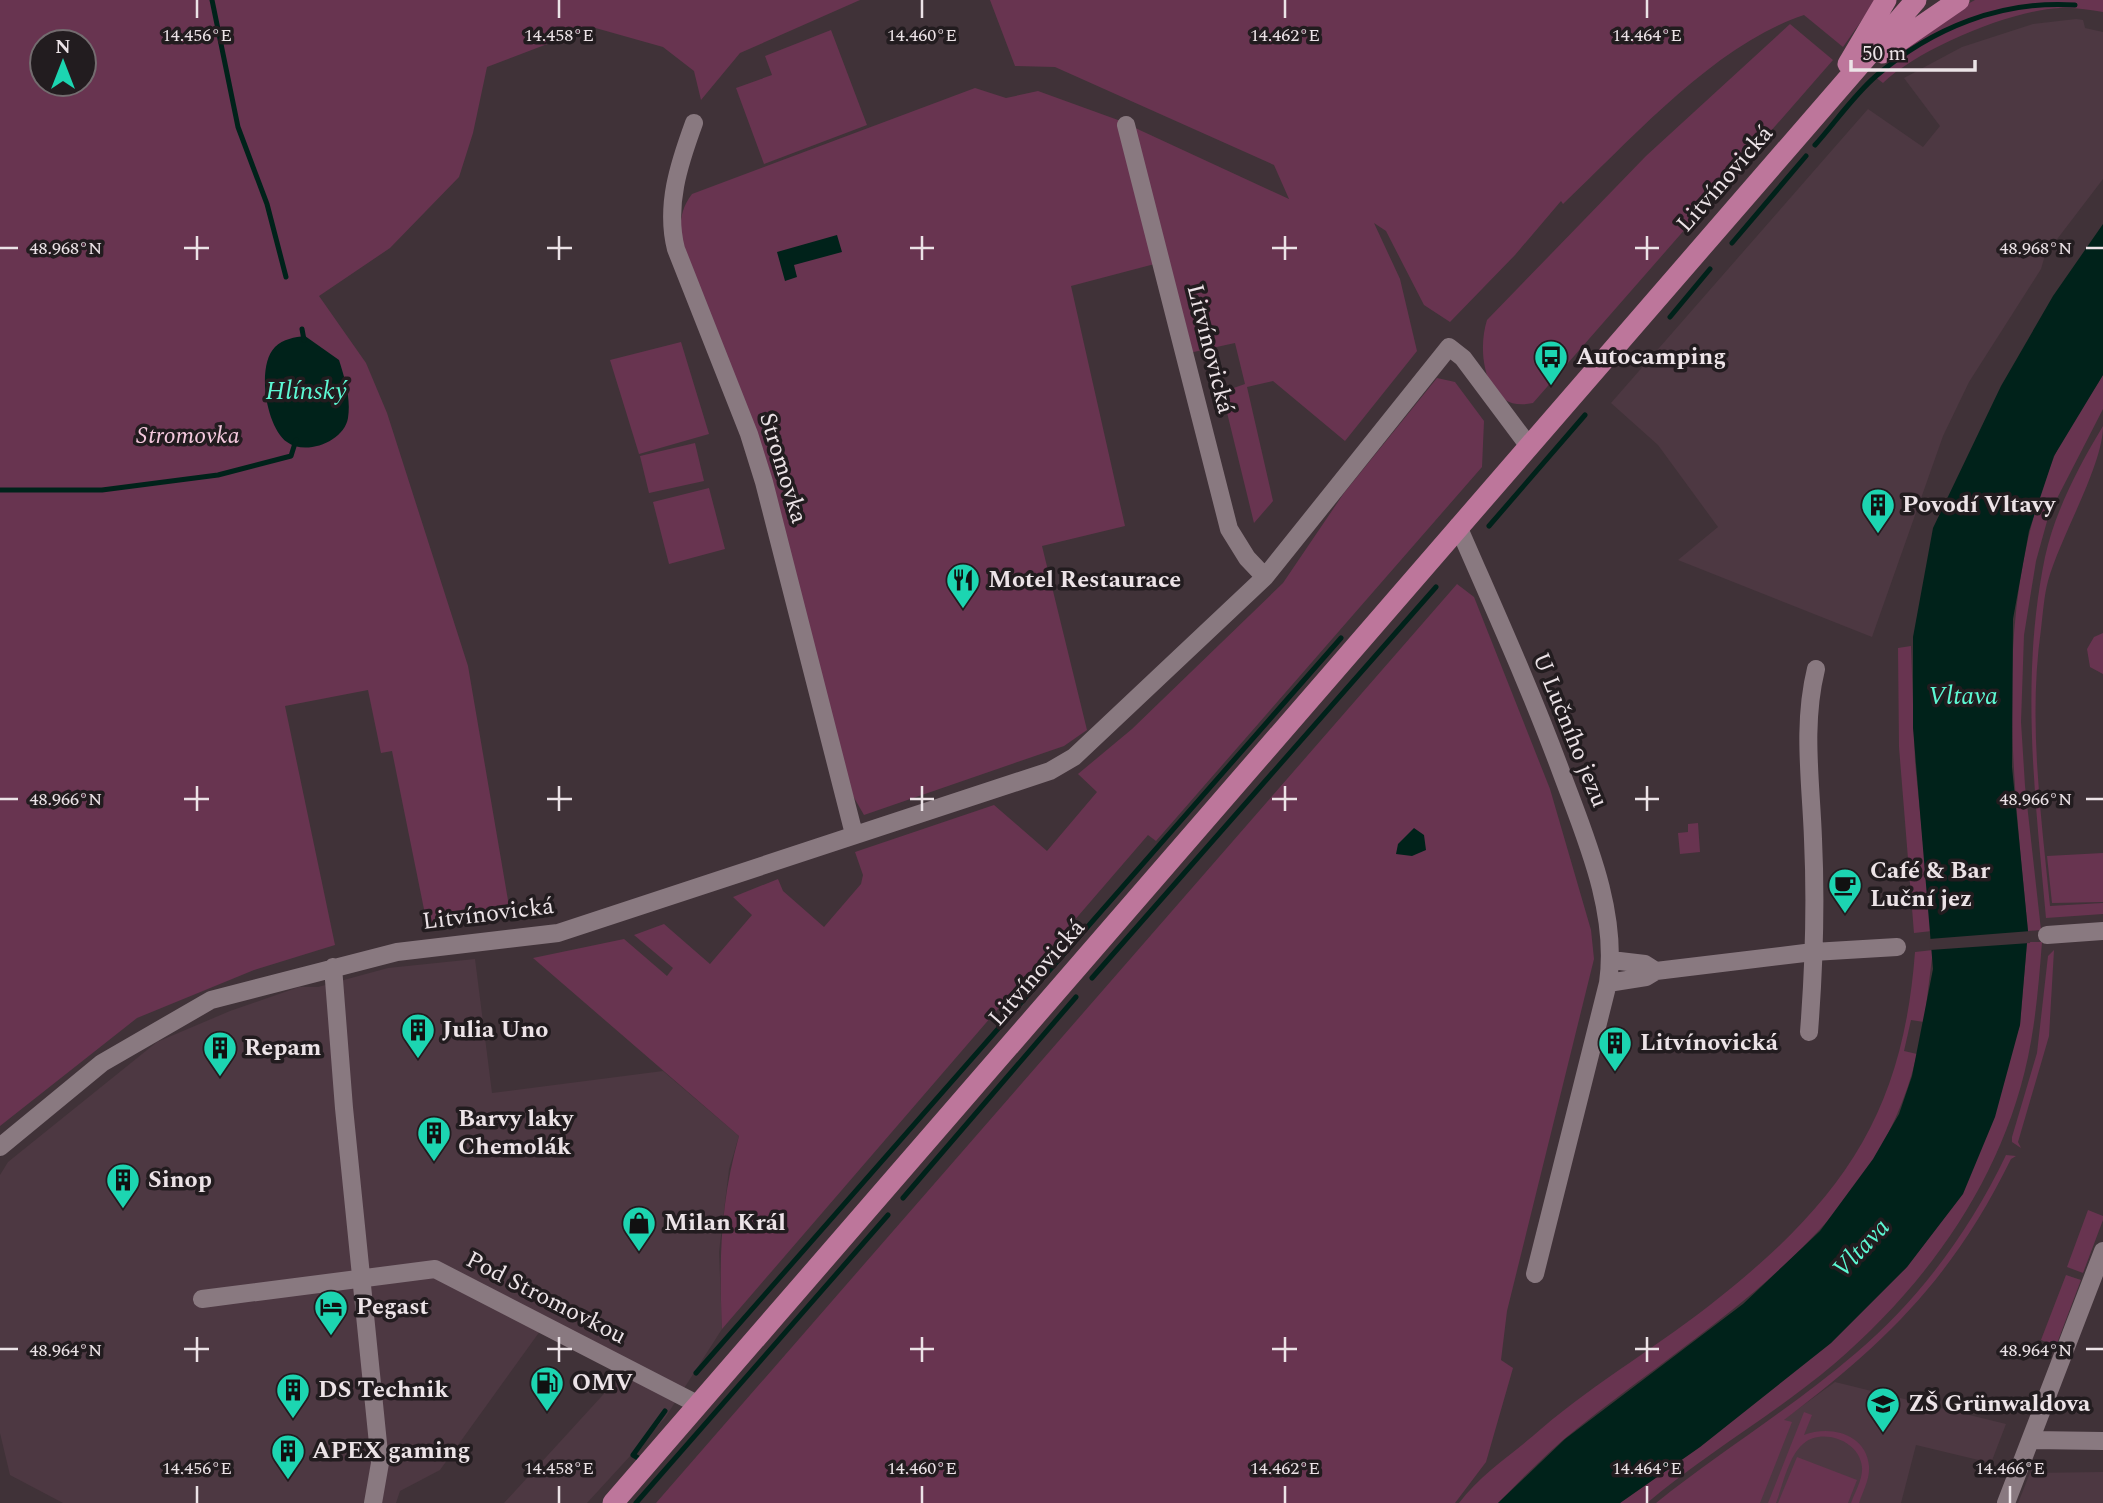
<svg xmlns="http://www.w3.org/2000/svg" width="2103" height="1503" font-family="Spectral,serif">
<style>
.built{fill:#4d3842}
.green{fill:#683450;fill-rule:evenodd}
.water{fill:#00221a}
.pier{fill:#403238}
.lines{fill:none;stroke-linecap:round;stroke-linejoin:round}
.stream{stroke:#00221a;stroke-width:5}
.minor{stroke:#897980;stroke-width:18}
.major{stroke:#bd769b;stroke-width:21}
.ticks{fill:none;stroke:#ece3e7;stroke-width:2.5}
.labels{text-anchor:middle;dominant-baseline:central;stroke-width:7;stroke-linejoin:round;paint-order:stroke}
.street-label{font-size:24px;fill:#ece3e7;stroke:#221c1f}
.poi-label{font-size:24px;font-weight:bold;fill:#ece3e7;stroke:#221c1f;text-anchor:start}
.park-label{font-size:24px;font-style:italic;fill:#f6cadf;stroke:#221c1f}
.water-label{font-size:26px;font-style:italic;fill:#5cf8d3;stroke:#221c1f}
.ticks-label{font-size:18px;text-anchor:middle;fill:#ece3e7;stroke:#221c1f;stroke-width:7;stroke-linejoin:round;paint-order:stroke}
</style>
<rect width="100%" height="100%" fill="#403238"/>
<path class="built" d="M2076,19L2083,20L2085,28L2103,32V179L2045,255L2041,269L1969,382L1943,436L1872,637L1678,560L1718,527L1658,445L1611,403L1868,109L1923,147L1940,126L1904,78L1962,47L2033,24Z
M475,959L492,1093L663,1071L739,1136L729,1169L719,1252L722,1329L665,1418L587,1503H504L633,1362L548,1320L440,1470L400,1491L396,1503H63L10,1475L0,1433V1175L8,1162L157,1042L230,1011L299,987H318L388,968Z
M1835,1382L2006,1424L1991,1463L1916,1445L1901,1503H1669Z
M2103,1472V1503H2018L2030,1473Z"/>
<path class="green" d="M0,0H860L740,53L701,100L694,71L663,47L592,27L487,67L473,133L459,177L390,248L319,296L366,363L387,413L468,666L510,912L427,924L392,751L381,753L368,690L285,706L335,945L254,970L137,1018L0,1126ZM42,42H84V84H42Z
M990,0H1876L1843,47L1804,15C1714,45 1632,139 1563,204L1561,201L1515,255L1450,322L1424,305L1386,231L1374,223L1400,279L1417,351L1345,441L1273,381L1247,387L1273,501L1254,523L1222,392L1245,384L1235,343L1189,353L1166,261L1071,286L1125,526L1042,546L1087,730L1064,746L864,815L849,789L771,482L681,242C680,222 680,210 692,194L975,88L1006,98L1038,91L1118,120L1289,199L1274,165L1055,67L1015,66Z
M1975,0H2103V12C2089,10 2074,7 2060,8C2011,10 1918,49 1883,83L1874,76C1904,47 1938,19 1975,0Z
M1790,24L1833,60L1533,403C1486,414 1476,354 1487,320L1646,156Z
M831,30L867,125L764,164L736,88L772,75L765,56Z
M681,342L709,434L639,454L610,360Z
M2103,375V409L2049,514L2036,561L2024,635L2021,722L2025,786L2041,930L2028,931C2013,773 1991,609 2054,457C2065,429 2087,402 2103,375Z
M1437,378L1455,382L1484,421L1482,467L1156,841L1148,835L722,1329C719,1259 720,1204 739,1136L533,958L624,939L667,976L673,968L634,935L664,924L710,964L752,915L733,897L778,879L783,891L824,927L861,884L863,875L855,852L994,805L1047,851L1097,792L1078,774L1132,729L1283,583L1344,493Z
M2103,426C2103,466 2060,537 2048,581C2044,596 2043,613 2041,629C2028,721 2041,814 2050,906L2103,903V914L2046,918C2035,797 2020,678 2045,557C2055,511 2079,466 2103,426Z
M695,443L704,481L649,493L640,456Z
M709,488L725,549L669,564L653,502Z
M1457,584L1474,597L1550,789L1591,930L1594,959L1507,1311L1501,1360L1513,1368L1486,1462L1455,1503H656Z
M2103,633V674L2090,667L2087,649L2094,637Z
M1911,646L1915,762L1932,931L1914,933L1899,747L1898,648Z
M1698,823L1700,852L1680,854L1678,833L1688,832V824Z
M2103,853V902L2052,903L2047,856Z
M2027,942H2042C2039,980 2036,1019 2028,1057C2002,1180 1928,1283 1834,1364C1775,1414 1706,1453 1647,1503H1620L1700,1447L1831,1343L1907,1267L1962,1194L2020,1025Z
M1933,950L1924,1022L1911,1020L1904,1051L1917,1054C1875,1237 1697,1329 1563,1440C1540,1460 1519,1482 1498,1503H1459C1482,1473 1513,1454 1541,1429C1597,1381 1662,1344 1720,1297C1844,1198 1903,1112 1915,952Z
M2054,950L2049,1036L2018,1142L2021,1148L2012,1142V1137L2037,1053L2048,956Z
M2006,1155L2016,1156L2011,1159C1953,1277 1887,1342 1784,1420L1792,1422L1760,1503H1656C1721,1451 1793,1407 1856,1353C1920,1299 1970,1230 2006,1155Z
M2088,1210L2103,1216V1220L2083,1273L2067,1267Z
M2066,1275L2081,1280L2056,1346L2041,1340Z
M1804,1412L1812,1415L1804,1435C1829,1425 1866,1433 1869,1466C1870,1479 1863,1491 1859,1503H1851C1855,1492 1863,1479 1862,1467C1860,1441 1822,1427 1803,1444C1788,1457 1783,1485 1776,1503H1768Z
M1797,1457L1857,1480L1848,1503H1778Z"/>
<path class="water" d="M2103,224V375L2054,456L2029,531L2013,619L2012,767L2028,931L2020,1025L1995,1117L1963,1194L1907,1267L1831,1343L1700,1447L1620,1503H1498L1565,1439L1743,1304L1820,1231L1873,1159L1899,1114L1912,1076L1933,969L1913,728V637L1933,528L2001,386L2053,296Z
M837,235L842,252L794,265L797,277L785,281L777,252Z
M305,336L339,360C345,379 351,398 348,418C344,442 305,456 287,442C266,427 256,366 275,347C283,339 295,337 305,336Z
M1414,828L1424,835L1426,850L1412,856L1396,854L1398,844Z"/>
<path class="pier" d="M2031,931L2030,943L1930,950L1929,939Z"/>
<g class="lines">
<path class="stream" d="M212,0L238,127L267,204L286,277
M1815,145C1835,123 1853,96 1876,76C1932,28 2001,0 2075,5
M1732,243L1806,156
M1670,317L1710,269
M302,329L304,340
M0,490H102L218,475L291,456L296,440
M1489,526L1585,415
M1092,978L1436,587
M903,1198L1076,997
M696,1373L1341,638
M638,1458L633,1455L665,1411
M636,1503L888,1215"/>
<path class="minor" d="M694,123C679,164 665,206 676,249L749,434L764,482L854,834
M1126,125L1229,529L1247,558L1265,577
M1458,526C1494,609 1532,692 1563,777C1587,841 1618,913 1608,983L1535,1274
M2047,935L2103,931
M1611,960L1645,964L1656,971
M333,967L344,1108L380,1463L373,1503
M1608,983L1646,977L1656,971L1813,952L1897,947
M1809,1032C1814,968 1816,903 1813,839C1811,782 1802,726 1816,669
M0,1147L102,1063L211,1000L397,952L558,933L1050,771L1074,757L1265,577L1449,347L1463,358L1528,445
M202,1299L435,1269L699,1405
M2031,1440L2103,1441
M2006,1503L2103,1251"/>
<path class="major" d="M1882,53L1959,0
M1848,64L1886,0
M613,1503L1916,0"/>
</g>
<path class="ticks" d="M197,0V18M559,0V18M922,0V18M1285,0V18M1647,0V18M197,236V260M559,236V260M922,236V260M1285,236V260M1647,236V260M0,248H18M184,248H209M547,248H572M910,248H934M1272,248H1297M1635,248H1659M2086,248H2103M197,786V811M559,786V811M922,786V811M1285,786V811M1647,786V811M0,799H18M184,799H209M547,799H572M910,799H934M1272,799H1297M1635,799H1659M2086,799H2103M197,1337V1362M559,1337V1362M922,1337V1362M1285,1337V1362M1647,1337V1362M0,1349H18M184,1349H209M547,1349H572M910,1349H934M1272,1349H1297M1635,1349H1659M2086,1349H2103M197,1486V1503M559,1486V1503M922,1486V1503M1285,1486V1503M1647,1486V1503M2010,1486V1503"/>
<defs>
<g id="bus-pin" transform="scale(1.75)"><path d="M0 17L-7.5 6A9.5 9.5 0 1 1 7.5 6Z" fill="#1cd5b1" stroke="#221c1f"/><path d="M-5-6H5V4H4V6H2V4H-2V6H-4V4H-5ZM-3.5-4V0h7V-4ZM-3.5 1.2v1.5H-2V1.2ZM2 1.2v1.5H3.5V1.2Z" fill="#111"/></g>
<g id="building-pin" transform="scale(1.75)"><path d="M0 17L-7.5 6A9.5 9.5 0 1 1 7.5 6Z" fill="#1cd5b1" stroke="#221c1f"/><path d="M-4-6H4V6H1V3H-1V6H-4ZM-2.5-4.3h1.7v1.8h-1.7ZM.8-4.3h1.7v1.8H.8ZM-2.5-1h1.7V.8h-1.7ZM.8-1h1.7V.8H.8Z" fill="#111"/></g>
<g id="restaurant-pin" transform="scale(1.75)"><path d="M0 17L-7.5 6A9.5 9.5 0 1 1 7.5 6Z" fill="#1cd5b1" stroke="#221c1f"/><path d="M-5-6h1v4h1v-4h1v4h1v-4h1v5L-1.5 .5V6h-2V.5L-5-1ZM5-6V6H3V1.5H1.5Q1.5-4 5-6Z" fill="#111"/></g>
<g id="cafe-pin" transform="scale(1.75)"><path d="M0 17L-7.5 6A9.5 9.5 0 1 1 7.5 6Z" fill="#1cd5b1" stroke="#221c1f"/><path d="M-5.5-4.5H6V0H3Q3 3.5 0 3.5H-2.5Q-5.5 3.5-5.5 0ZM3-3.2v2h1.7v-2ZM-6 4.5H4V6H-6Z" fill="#111"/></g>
<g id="shop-pin" transform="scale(1.75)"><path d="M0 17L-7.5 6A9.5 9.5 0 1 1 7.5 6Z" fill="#1cd5b1" stroke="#221c1f"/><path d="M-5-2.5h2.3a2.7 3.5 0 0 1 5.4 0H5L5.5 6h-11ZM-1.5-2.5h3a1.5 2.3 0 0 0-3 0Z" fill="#111"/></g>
<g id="hotel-pin" transform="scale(1.75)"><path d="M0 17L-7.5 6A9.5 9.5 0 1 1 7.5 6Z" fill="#1cd5b1" stroke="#221c1f"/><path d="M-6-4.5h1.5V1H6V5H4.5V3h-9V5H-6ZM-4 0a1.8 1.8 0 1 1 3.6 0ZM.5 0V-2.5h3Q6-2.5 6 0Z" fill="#111"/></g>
<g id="fuel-pin" transform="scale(1.75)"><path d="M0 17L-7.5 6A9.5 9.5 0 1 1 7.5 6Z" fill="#1cd5b1" stroke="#221c1f"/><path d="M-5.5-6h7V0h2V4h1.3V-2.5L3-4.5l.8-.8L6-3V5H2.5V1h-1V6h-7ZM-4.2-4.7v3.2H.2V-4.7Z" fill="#111"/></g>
<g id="school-pin" transform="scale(1.75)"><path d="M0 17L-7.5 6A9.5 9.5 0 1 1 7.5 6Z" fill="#1cd5b1" stroke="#221c1f"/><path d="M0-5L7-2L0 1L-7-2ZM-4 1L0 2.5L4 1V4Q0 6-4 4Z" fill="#111"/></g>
</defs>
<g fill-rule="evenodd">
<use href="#bus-pin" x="1551" y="357"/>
<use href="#building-pin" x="1878" y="505"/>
<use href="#restaurant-pin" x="963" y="580"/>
<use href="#cafe-pin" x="1845" y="885"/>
<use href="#building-pin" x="418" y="1030"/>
<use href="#building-pin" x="1615" y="1043"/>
<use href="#building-pin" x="220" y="1048"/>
<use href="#building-pin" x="434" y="1133"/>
<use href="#building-pin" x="123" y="1180"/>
<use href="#shop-pin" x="639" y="1223"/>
<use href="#hotel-pin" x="331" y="1307"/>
<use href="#fuel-pin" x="547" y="1383"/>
<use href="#building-pin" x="293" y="1390"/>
<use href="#school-pin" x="1883" y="1404"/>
<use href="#building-pin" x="288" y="1451"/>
</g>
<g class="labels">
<g class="street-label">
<text transform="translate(1725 179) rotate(-49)">Litvínovická</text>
<text transform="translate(1210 349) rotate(76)">Litvínovická</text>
<text transform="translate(783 468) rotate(73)">Stromovka</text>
<text transform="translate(1570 730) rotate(68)">U Lučního jezu</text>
<text transform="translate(488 914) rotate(-7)">Litvínovická</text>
<text transform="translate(1037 973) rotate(-49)">Litvínovická</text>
<text transform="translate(546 1298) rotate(27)">Pod Stromovkou</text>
</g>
<g class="poi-label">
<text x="1576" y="357">Autocamping</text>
<text x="1902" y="505">Povodí Vltavy</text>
<text x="988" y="580">Motel Restaurace</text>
<text x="1870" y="871">Café &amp; Bar<tspan x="1870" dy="28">Luční jez</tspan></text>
<text x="442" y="1030">Julia Uno</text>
<text x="1640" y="1043">Litvínovická</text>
<text x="244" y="1048">Repam</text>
<text x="458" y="1119">Barvy laky<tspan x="458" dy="28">Chemolák</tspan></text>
<text x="148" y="1180">Sinop</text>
<text x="664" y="1223">Milan Král</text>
<text x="356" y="1307">Pegast</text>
<text x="572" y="1383">OMV</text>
<text x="318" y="1390">DS Technik</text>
<text x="1908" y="1404">ZŠ Grünwaldova</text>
<text x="312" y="1451">APEX gaming</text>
</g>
<g class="park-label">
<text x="188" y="436">Stromovka</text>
</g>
<g class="water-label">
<text x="306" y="391">Hlínský</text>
<text x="1963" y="696">Vltava</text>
<text transform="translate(1861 1248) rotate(-47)">Vltava</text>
</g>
</g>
<g class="ticks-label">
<text x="197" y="41">14.456°E</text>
<text x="559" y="41">14.458°E</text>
<text x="922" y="41">14.460°E</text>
<text x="1285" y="41">14.462°E</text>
<text x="1647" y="41">14.464°E</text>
<text x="66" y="254">48.968°N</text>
<text x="2036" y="254">48.968°N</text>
<text x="66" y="805">48.966°N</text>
<text x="2036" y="805">48.966°N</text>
<text x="66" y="1356">48.964°N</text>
<text x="2036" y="1356">48.964°N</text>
<text x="197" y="1474">14.456°E</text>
<text x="559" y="1474">14.458°E</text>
<text x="922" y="1474">14.460°E</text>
<text x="1285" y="1474">14.462°E</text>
<text x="1647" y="1474">14.464°E</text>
<text x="2010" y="1474">14.466°E</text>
</g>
<g transform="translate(63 63)"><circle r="33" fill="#221c1f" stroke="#736c6f" stroke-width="2"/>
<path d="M0-5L12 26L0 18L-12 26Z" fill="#1cd5b1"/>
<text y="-10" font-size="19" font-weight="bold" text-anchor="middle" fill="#ece3e7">N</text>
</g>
<path d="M1851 60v10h124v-10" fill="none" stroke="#ece3e7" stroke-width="3.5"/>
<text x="1862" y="60" font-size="21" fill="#ece3e7" stroke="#221c1f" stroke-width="5" paint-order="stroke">50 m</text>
</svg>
